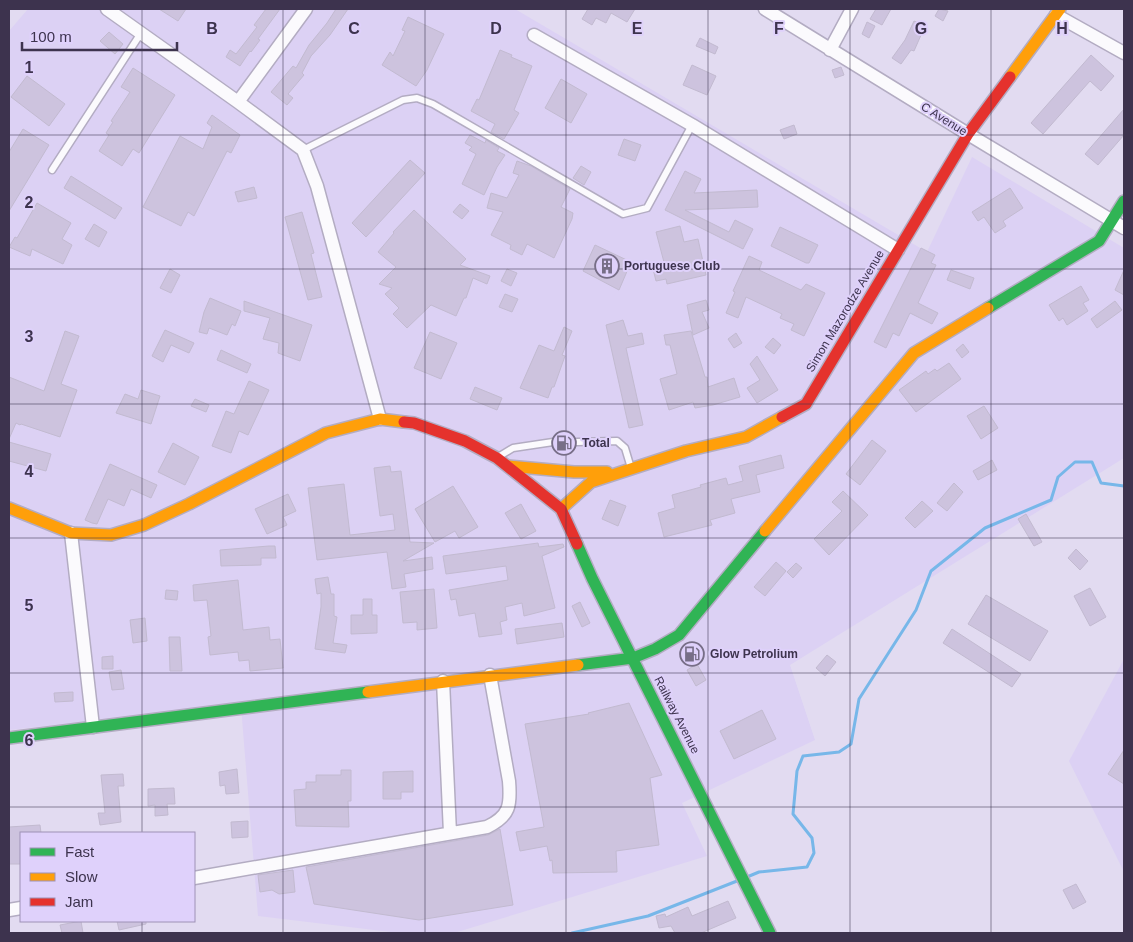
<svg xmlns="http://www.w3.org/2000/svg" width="1133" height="942" font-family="Helvetica,sans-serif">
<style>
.built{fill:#dcd1f4}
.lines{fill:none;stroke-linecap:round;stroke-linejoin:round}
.stream{stroke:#77b7e9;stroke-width:3}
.building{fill:#cdc3de;stroke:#c2bad0}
.lane-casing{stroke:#b3acc2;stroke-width:9}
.street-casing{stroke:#b3acc2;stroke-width:15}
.fast-casing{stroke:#b3acc2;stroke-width:14}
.slow-casing{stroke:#b3acc2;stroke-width:14}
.jam-casing{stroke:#b3acc2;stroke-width:14}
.lane{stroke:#fbfafd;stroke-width:6}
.street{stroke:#fbfafd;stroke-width:12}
.fast{stroke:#30b455;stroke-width:11}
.slow{stroke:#ff9f0a;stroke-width:11}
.jam{stroke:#e5322d;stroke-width:11}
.grid{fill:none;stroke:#3d334e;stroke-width:1;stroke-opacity:0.55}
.labels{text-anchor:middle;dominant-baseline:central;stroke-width:4;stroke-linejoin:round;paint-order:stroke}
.street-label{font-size:12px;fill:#3d334e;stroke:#dfd1fb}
.poi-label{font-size:12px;font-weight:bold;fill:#3d334e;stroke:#dfd1fb;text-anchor:start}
.grid-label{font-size:16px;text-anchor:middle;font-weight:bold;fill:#3d334e;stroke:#dfd1fb;stroke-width:4;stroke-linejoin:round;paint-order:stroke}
</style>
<rect width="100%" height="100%" fill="#e2dbf1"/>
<path class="built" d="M28,9H515L927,252L972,157L1124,248V458L790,665L815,740L682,803L707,856L454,933H399L258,916L241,706L9,730V31Z
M1124,659V872L1069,761Z"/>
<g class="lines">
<path class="stream" d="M747,877L759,872L807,867L814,853L812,838L793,814L797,771L803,756L839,752L851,744L859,699L916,610L931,571L985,528L1051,500L1058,477L1075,462H1092L1101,483L1124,486
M572,933L648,916L737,881"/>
</g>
<path class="building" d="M159,9H186L178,21Z
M266,9H280L258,39L260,40L251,52L250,51L240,66L226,57L230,50L236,54L257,27L254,25Z
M336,9H348L330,35L311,56L302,73L304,75L288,94L293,98L287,105L271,92L293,66L296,68L309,45L327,23Z
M588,9H635L627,22L611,13L606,23L596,18L592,25L582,19Z
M876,9H891L882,25L870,19Z
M939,9L948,11L943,21L935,16Z
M408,17L444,34L427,70L416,86L382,65L390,52L393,56L405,31L402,30Z
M914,21L925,26L914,51L911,50L901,64L892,58L905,40Z
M867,22L875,26L869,38L862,34Z
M109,32L123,44L115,54L100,41Z
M700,38L718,47L715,54L696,46Z
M500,50L512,55L511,57L532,66L514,110L519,113L504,139L491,132L495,124L471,111L477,99L479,100Z
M1091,55L1114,76L1101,91L1090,81L1043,134L1031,123Z
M692,65L716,76L707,95L683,85Z
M841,67L844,75L835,78L832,70Z
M133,68L175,95L139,153L133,149L122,166L99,151L109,135L106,133L113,122L111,121L130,92L121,87Z
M27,76L65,104L49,126L11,97Z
M561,79L587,94L571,123L545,108Z
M1124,109V135L1098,165L1085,154Z
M212,115L240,135L231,153L227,151L194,216L188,212L181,226L143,207L180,136L203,149L212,127L207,123Z
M794,125L797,134L784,139L780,130Z
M23,129L49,145L9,211V152Z
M470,135L485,143L486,140L499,148L497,151L505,155L497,167L484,195L462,184L476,154L469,150L472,147L465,143Z
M624,139L641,145L635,161L618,155Z
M410,160L425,173L366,237L352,223Z
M517,161L531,166L570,189L561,207L573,213L572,219L554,258L527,244L522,255L510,249L511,245L491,235L503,212L487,208L491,193L507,198L519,175L513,173Z
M581,166L591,172L584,185L573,178Z
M685,171L701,179L694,193L757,190L758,207L685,210L729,232L735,220L753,229L743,249L665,210Z
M71,176L122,208L115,219L64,188Z
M254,187L257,198L238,202L235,192Z
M1010,188L1023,208L1003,221L1006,226L995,233L984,217L978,221L972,212Z
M37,203L71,223L62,239L72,245L63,264L32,249L30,256L9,247L15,237L17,238Z
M460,204L469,211L462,219L453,212Z
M414,210L466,259L460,265L490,276L487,284L473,278L466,298H464L456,316L431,305L407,328L393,314L399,308L385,294L392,288L379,284L396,267L378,252L394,233L393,232Z
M302,212L314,253L311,254L322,297L308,300L285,217Z
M94,224L107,232L99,247L85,239Z
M680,226L684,242L698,239L706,275L667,284L666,279L656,281L653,269L665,266L656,232Z
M780,227L818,245L809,263H806L771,246Z
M595,245L631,262L619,290L583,271Z
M921,248L935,255L931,263L936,265L918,303L938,313L932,324L910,313L899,336L893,333L886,348L874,342Z
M749,256L762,262L759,270L801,290L806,284L825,293L804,336L791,330L794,324L780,318L782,314L746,297L738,318L726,313L735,292L733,291Z
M170,269L180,275L171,293L160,288Z
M507,269L517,273L511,286L501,281Z
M951,270L974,278L970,289L947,280Z
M1124,270V295L1115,290Z
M1081,286L1089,300L1083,303L1088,311L1067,325L1063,318L1059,321L1049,305Z
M505,294L518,299L512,312L499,307Z
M210,298L241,311L235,326L232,324L227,335L209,328L207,334L199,332L204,312Z
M706,300L709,310L702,312L709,328L693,335L687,305Z
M244,301L312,325L300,361L278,353L279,343L263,339L270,318L244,311Z
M1115,301L1122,310L1097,328L1091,319Z
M623,320L628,336L642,333L644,344L626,348L643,425L629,428L606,325Z
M564,327L572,331L562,355L565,356L554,387H552L548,398L520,388L539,345L554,351Z
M165,330L194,343L189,353L171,345L163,362L152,356Z
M65,331L79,336L61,384L77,390L60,437L21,424L20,425L16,423L9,439V377L44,391Z
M691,331L705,377H707L708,387L734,378L740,397L713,405L695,408L693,402L669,410L660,379L677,374L670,345H666L664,335Z
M430,332L457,343L441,379L414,368Z
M736,333L742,343L734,348L728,339Z
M773,338L781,345L774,354L765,347Z
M963,344L969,352L962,358L956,350Z
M221,350L251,364L247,373L217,360Z
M757,356L778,390L757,403L747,388L760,380L750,364Z
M949,363L961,379L916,412L899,390L926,371L928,374L935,369L937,371Z
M249,381L269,390L248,435L239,431L231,453L212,446L226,411L234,414Z
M475,387L502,398L497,410L470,399Z
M141,390L160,396L151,424L116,413L125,394L138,399Z
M195,399L209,405L206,412L191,406Z
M984,406L998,428L981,439L967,416Z
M559,431H569V448L558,449Z
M872,440L886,451L860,485L846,474Z
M9,442L51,454L46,471L9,461Z
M173,443L199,457L185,485L158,472Z
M781,455L784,468L756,475L760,492L731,499L735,513L710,520L712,525L664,537L658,513L675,508L672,495L701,487L700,485L726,478L728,485L743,481L739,466Z
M992,460L997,470L978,480L973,471Z
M110,464L157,485L151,498L131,489L124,506L108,499L97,524L92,523L85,520Z
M390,466L391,472L401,471L410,542L434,543L403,561L432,557L433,569L404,574L406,587L392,589L387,552L317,560L308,488L344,484L350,535L395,530L393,514L380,516L374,468Z
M954,483L963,492L947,511L937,503Z
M453,486L478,527L459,538L455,531L435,542L415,509Z
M843,491L868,515L829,555L814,539L842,511L832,502Z
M288,494L296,511L283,517L287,525L267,534L255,509Z
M610,500L626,506L618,526L602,519Z
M922,501L933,511L915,528L905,518Z
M521,504L536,531L521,539L505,513Z
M1026,514L1042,542L1034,546L1018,519Z
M538,543L539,547L563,544L564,547L542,556L555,608L524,616L522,603L505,607L507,620L500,622L502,634L479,637L475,613L459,616L456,599L451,600L449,590L508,580L506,566L446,574L443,556Z
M269,546H275L276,558H261V565L221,566L220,550Z
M1076,549L1088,561L1080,570L1068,558Z
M776,562L786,571L765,596L754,587Z
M796,563L802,568L793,578L787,572Z
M328,577L331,594H334V616L337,617L333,643L347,645L345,653L315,649L321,607V593L317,594L315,579Z
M238,580L243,630L269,627L270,640L280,639L283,668L250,671L249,660L239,661L238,652L210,655L208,637L211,636L207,600L194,601L193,585Z
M1090,588L1106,617L1090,626L1074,596Z
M434,589L437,628L417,630V622L403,623L400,592Z
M166,590L178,591L177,600L165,599Z
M986,595L1048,631L1030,661L968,624Z
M363,599H372V615H377V633L351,634V615H363Z
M580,602L590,623L582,627L572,606Z
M145,618L147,641L133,643L130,620Z
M562,623L564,637L517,644L515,629Z
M952,629L1021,674L1012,687L943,643Z
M169,637H180L182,671H170Z
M827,655L836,662L825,676L816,668Z
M113,656V669H102V657Z
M697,664L706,680L696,686L687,670Z
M121,670L124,689L112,690L109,672Z
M73,692V701L55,702L54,693Z
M629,703L662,775L650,778L659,845L616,851L617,872L553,873L552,860L550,861L547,846L520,851L516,832L544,827L525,724L589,714L588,713Z
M762,710L776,739L734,759L720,731Z
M1124,750V784L1108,774Z
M237,769L239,793L226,794L225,785L220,786L219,772Z
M341,770H351V801H348L349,827L296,826L294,790L306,789V782H316V775H341Z
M413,771V792H401V799H383V772Z
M123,774L124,786H118L121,822L100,825L98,813H105L101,775Z
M174,788L175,804H167L168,815L155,816V805L148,806V789Z
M248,821V837L232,838L231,822Z
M40,825L41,833H21V864H9V827Z
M500,829L513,905L419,920L314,904L306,867L488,835Z
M293,870L295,892L279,894L272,890L260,892L258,875Z
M1076,884L1086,902L1073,909L1063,890Z
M728,901L736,918L701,933H675L671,926L659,928L656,916L665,914L666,917L688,907L692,916Z
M81,921L83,933H62L60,925Z
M117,921H146V924L119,930Z"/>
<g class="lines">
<g class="lane-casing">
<path id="lane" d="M303,150L403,100L417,98L433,104L623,214L647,208L692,125
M52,170L141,33
M577,442L617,441L625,448L631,468
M498,457L513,448L553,442"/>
</g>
<g class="street-casing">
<path id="street" d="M107,9L238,102L303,150L317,186L380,419
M765,9L968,134L1124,228
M1056,15L1124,53
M534,35L692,125L898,250
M830,50L852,9
M238,102L306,9
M71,533L93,727
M443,681L450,833
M194,878L487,827C510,816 511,805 509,781L490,675
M9,910L21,908"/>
</g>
<g class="fast-casing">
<path id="fast" d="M988,308L1099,241L1124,201
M577,544L592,578L770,933
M578,665L633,658L655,649L679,635L765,531
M9,738L368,692"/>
</g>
<g class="slow-casing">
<path id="slow" d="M1010,77L1060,9
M508,466L574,472H607
M9,508L71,533L111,535L144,525L189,504L326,433L380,419L404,422
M561,509L591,482L686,451L746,437L782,417
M765,531L914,353L988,308
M368,692L578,665"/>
</g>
<g class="jam-casing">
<path id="jam" d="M782,417L806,404L968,134L1010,77
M404,422L414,423L465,441L497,458L561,509L577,544"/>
</g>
<use href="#lane" class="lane"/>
<use href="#street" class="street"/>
<use href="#fast" class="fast"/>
<use href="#slow" class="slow"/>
<use href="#jam" class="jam"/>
</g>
<path class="grid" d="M142,9V833M283,9V933M425,9V933M566,9V933M708,9V933M850,9V933M991,9V933M9,135H1124M9,269H1124M9,404H1124M9,538H1124M9,673H1124M9,807H1124M142,921V933"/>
<defs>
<g id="building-ring" transform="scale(1.25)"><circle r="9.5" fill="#dfd1fb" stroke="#776e87" stroke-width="1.5"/><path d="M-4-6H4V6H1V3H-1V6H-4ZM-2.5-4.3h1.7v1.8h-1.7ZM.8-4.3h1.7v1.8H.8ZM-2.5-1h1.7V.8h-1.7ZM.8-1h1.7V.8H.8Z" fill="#776e87"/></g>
<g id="fuel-ring" transform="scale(1.25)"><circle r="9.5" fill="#dfd1fb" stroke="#776e87" stroke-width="1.5"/><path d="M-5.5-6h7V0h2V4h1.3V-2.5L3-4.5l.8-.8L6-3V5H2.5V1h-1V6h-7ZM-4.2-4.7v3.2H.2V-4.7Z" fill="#776e87"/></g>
</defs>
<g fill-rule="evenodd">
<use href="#building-ring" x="607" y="266"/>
<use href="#fuel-ring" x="564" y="443"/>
<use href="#fuel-ring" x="692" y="654"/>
</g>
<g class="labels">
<g class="street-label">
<text transform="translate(944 119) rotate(32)">C Avenue</text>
<text transform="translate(845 311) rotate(-59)">Simon Mazorodze Avenue</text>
<text transform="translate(677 715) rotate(63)">Railway Avenue</text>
</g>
<g class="poi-label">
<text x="624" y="266">Portuguese Club</text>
<text x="582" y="443">Total</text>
<text x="710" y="654">Glow Petrolium</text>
</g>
</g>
<g class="grid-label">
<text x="212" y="34">B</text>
<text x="354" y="34">C</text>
<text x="496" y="34">D</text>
<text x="637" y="34">E</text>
<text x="779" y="34">F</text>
<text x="921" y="34">G</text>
<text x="1062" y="34">H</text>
<text x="29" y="73">1</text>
<text x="29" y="208">2</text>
<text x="29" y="342">3</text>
<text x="29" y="477">4</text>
<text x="29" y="611">5</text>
<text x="29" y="746">6</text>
</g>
<rect width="1133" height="942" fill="none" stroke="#3d334e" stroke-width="20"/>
<rect x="20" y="832" width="175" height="90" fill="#dfd1fb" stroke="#9e92b6"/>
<rect x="30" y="848" width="25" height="8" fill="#30b455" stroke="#9e92b6"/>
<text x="65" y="857" font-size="15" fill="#3d334e">Fast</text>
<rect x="30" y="873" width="25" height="8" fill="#ff9f0a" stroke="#9e92b6"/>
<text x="65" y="882" font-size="15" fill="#3d334e">Slow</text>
<rect x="30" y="898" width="25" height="8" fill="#e5322d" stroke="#9e92b6"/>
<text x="65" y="907" font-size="15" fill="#3d334e">Jam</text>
<path d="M22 42v8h155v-8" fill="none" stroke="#3d334e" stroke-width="2.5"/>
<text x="30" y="42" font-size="15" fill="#3d334e" stroke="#dfd1fb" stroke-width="4" paint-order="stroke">100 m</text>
</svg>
